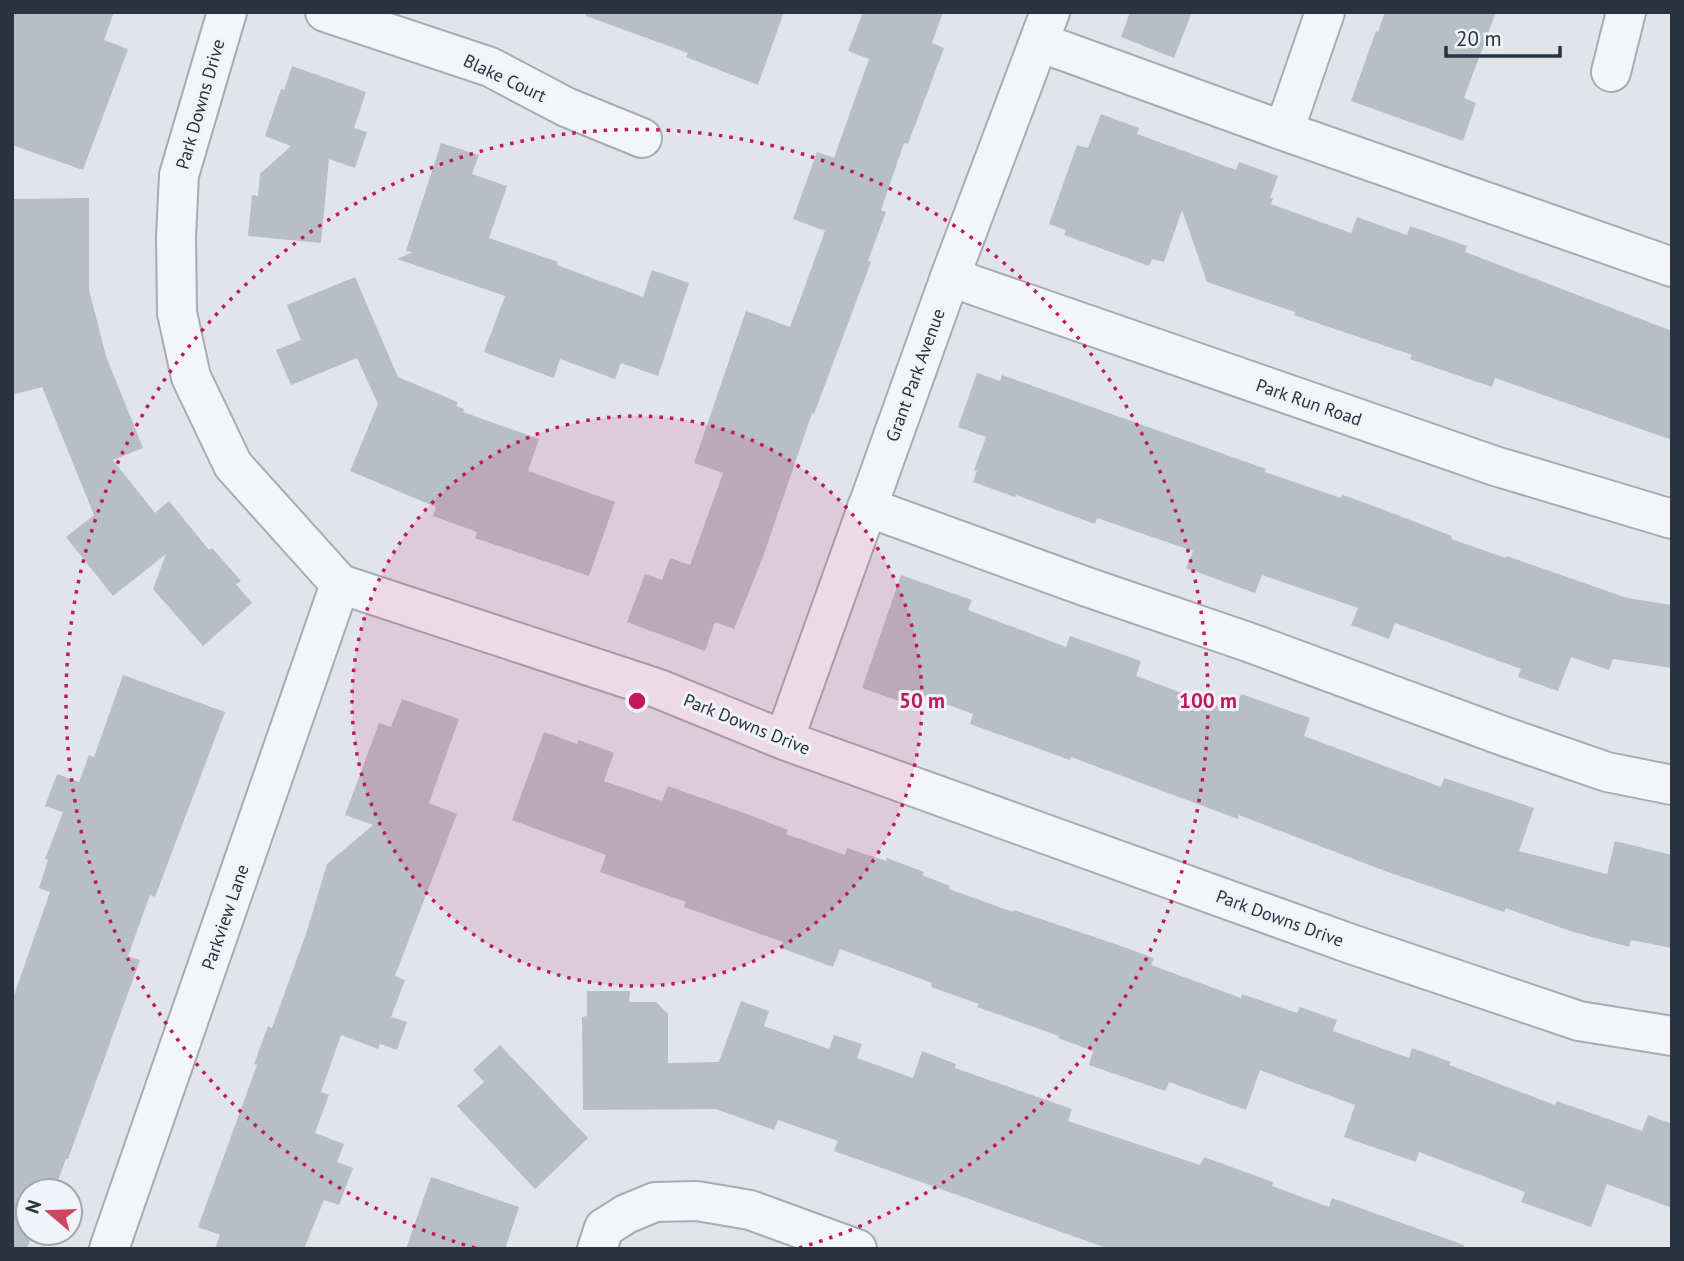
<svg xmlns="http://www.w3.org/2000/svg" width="1684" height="1261" font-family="'PT Sans',sans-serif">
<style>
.building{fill:#b8bec6}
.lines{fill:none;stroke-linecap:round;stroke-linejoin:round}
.minor-casing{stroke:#a6acb3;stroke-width:42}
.minor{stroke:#f3f5f8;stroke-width:38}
.ring{fill:none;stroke:#c2185b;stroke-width:3.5;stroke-dasharray:3.5 7}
.labels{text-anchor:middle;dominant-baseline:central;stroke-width:6;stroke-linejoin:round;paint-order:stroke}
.street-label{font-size:18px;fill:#293341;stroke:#f0f3f7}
.centre{fill:#c2185b;stroke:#f0f3f7;stroke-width:3.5}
.ring-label{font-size:21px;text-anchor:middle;font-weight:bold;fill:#c2185b;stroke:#f0f3f7;stroke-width:6;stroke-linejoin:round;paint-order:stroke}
</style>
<rect width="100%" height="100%" fill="#e1e5e9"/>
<path class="building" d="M12,12H114L104,40L128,49L83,170L12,145Z
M586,12H784L758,85L686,57L688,53L586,16Z
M863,12H943L932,43L944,48L908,144L904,143L881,210L886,212L868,261L871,262L814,414L812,413L763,557L734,629L715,622L705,651L627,622L645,574L662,580L670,558L690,565L723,473L694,463L746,311L790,327L825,231L793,219L817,152L834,158L869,59L848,51Z
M1130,12H1192L1174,58L1121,37Z
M1385,12H1496L1464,98L1476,103L1463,141L1351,101L1376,31L1378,32Z
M292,66L366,92L354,128L367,132L355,168L329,159L321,243L248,236L252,195L258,196L260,174L291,146L265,136L281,89L284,90Z
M1101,114L1139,128L1137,134L1236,170L1239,162L1278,176L1270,198H1273L1271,204L1351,233L1357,217L1407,235L1410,226L1467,246L1465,252L1672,331V440L1495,378L1492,387L1439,369L1410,359L1412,355L1323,325L1294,315L1295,312L1207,282L1182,210L1164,262L1152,259L1149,266L1064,235L1066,230L1049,224L1077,145L1088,148Z
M441,143L479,155L472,174L507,186L489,238L558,262L557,265L643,297L652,270L689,283L658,376L621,363L615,379L560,359L554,378L484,352L505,296L397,259L413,252L406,251Z
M89,198V290L106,356L143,448L113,460L155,513L169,501L209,550L212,548L241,581L236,584L252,603L203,646L153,589L166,554L113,596L66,537L94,515L42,387L12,395V199Z
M355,277L398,377L458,402L456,406L464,409L463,412L539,439L528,471L615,502L589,576L475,538L477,532L433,516L436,507L350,471L378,404L357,358L291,385L276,350L301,340L287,305Z
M977,373L1000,381L1002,375L1266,469L1265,472L1341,498L1343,495L1379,508L1452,536L1451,539L1506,558L1507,556L1627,598L1672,605V668L1613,659L1609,670L1571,657L1558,691L1518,677L1521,669L1395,623L1389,639L1351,625L1358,608L1262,575L1255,593L1186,568L1193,551L1097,518L1095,524L1016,495L1015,497L973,482L977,471L974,470L986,437L958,427Z
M901,575L972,600L968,610L1066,647L1070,636L1141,661L1136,676L1234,712L1241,694L1310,718L1304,736L1441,787L1444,778L1534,808L1519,851L1607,874L1615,841L1672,855V948L1631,940L1629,947L1570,931L1506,908L1504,912L1385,871L1239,815L1238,819L1071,757L1070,760L970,724L973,714L916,693L915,697L902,693L899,701L862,688Z
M123,675L225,712L155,897L150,895L128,956L140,960L68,1159H66L54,1191H28V1233H32L27,1249H12V1001L50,892L39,888L48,860L45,859L63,812L45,806L57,774L79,782L89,755L94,757Z
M402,699L459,719L429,803L457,814L395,976L405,980L391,1017L407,1022L397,1050L380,1044L378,1049L341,1035L321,1092L329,1095L315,1133L344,1144L337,1162L353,1168L339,1205L324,1200L304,1249H215L220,1235L198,1227L257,1065L254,1064L268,1026L272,1028L307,931L327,864L373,825L345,815L379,723L391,727Z
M544,732L577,744L579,740L614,753L604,781L662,801L668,786L755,817L788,830L786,834L845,855L847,848L886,861L887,858L924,872L922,875L950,886L949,889L1013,912L1014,910L1118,945L1154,958L1151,965L1241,998L1242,994L1297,1013L1300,1007L1337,1020L1333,1031L1409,1058L1412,1048L1451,1062L1449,1065L1555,1105L1557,1101L1642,1131L1648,1115L1672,1124V1208L1607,1184L1591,1227L1521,1202L1525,1192L1419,1152L1416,1162L1344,1137L1355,1105L1260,1070L1246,1110L1169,1082L1165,1091L1089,1065L1093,1051L1058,1038L1059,1036L977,1007L979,1004L931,987L932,983L840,949L833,967L781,948L783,942L684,907L686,902L600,872L606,855L512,820Z
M587,991H630L629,1002H656L668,1014V1063L719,1062L741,1001L769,1011L764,1026L829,1049L834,1035L862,1044L857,1058L913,1078L922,1051L956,1064L955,1068L1072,1109L1068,1121L1200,1165L1204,1157L1273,1182L1272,1186L1329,1207L1332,1198L1464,1245L1463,1249H1109L834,1151L838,1141L778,1120L774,1130L716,1109L583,1110L582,1017L587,1016Z
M500,1045L588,1138L535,1189L457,1106L484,1082L473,1070Z
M431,1177L519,1207L505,1249H406Z"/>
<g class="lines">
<g class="minor-casing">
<path id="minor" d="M227,12L179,175L176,237L177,313L191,377L233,465L340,584L659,689L784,740L1351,944L1579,1021L1672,1036
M325,12L490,67L566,107L642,138
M1039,42L1284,131L1672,267
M1611,72L1626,12
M1284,131L1325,12
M950,277L1495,466L1672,519
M867,507L1087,587L1248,642L1506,737L1607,772L1672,785
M784,740L950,277L1050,12
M109,1249L340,584
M597,1249L604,1228L626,1214L655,1202L697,1201L750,1210L857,1249"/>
</g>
<use href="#minor" class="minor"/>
</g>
<circle cx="637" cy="701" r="285" fill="#c2185b" fill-opacity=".12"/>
<g class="ring">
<circle cx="637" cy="701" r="285"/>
<path d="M475 1248A571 571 0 1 1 799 1248"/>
</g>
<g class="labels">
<g class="street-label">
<text transform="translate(505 78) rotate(25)">Blake Court</text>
<text transform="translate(200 104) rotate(-74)">Park Downs Drive</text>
<text transform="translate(915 375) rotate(-70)">Grant Park Avenue</text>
<text transform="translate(1309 402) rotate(19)">Park Run Road</text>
<text transform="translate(747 724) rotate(22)">Park Downs Drive</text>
<text transform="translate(225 917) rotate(-71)">Parkview Lane</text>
<text transform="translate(1280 918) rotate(20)">Park Downs Drive</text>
</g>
</g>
<circle cx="637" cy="701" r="10" class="centre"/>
<g class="ring-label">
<text x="922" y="708">50 m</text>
<text x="1208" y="708">100 m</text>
</g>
<rect width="1684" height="1261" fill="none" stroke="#293341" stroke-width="28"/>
<g transform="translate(49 1212) rotate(289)"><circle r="33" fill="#f0f3f7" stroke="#a0a6ae" stroke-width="2"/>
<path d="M0-5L12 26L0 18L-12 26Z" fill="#ce4661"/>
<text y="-10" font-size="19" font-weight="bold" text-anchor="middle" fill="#293341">N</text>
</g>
<path d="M1446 46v10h114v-10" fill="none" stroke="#293341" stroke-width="3.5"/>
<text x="1456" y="46" font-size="21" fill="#293341" stroke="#f0f3f7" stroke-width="5" paint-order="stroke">20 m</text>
</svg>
